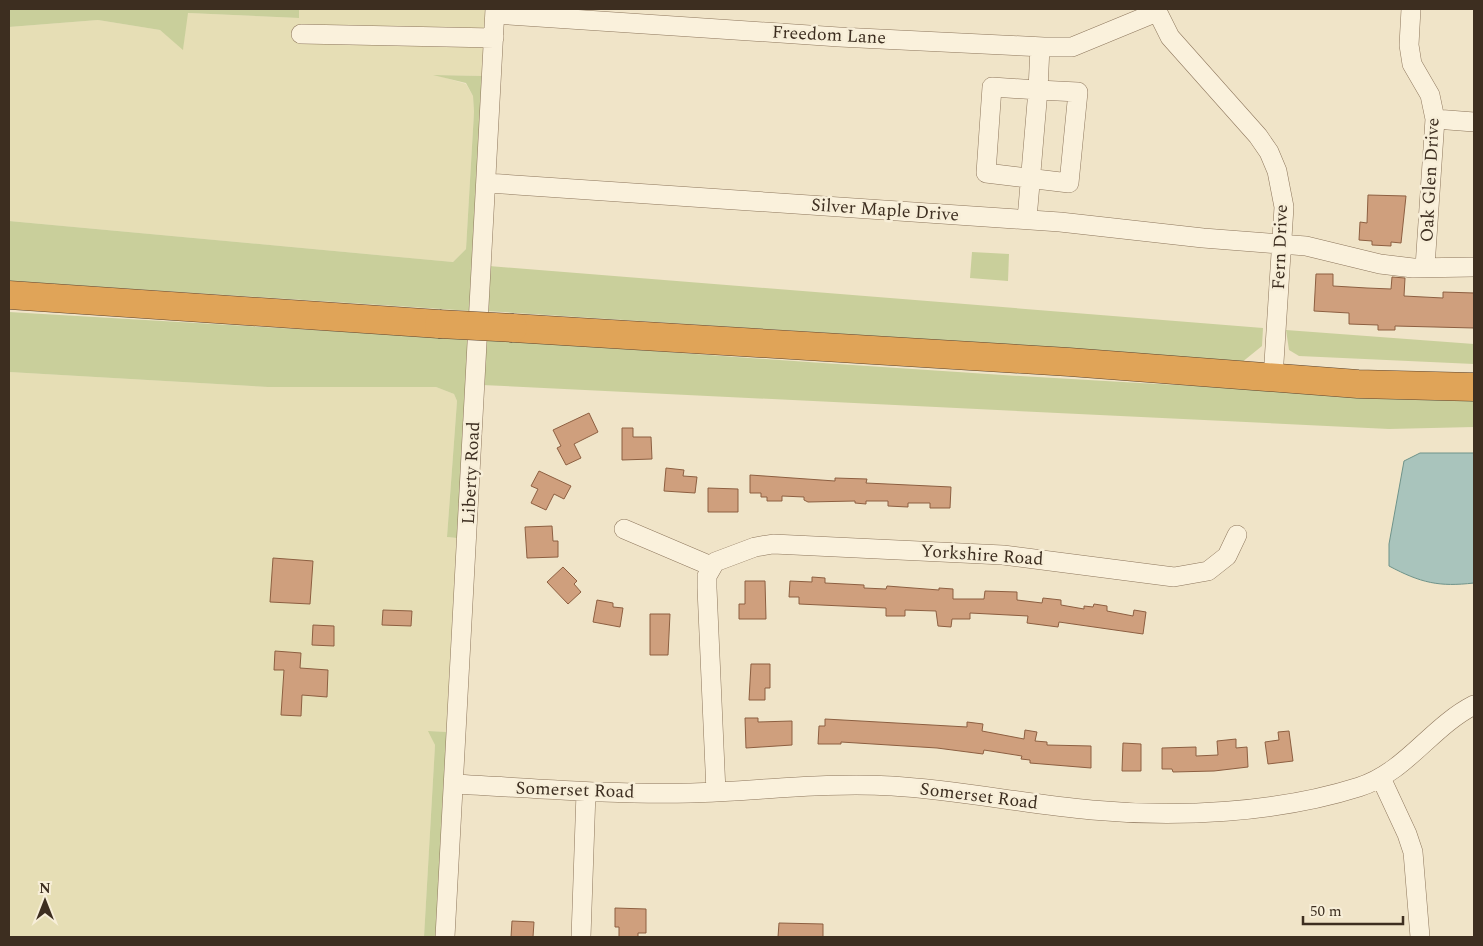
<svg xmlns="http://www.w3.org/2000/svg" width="1483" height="946" font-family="Spectral,serif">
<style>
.farmland{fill:#e6deb5}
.green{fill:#c9cf9b}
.water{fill:#a9c4bc;stroke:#6f938a}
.building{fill:#cf9f7d;stroke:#8d5f41}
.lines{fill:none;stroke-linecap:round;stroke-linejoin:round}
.minor-casing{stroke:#8d765c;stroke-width:20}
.highway-casing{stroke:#5b4430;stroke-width:29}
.minor{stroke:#faf1dc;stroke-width:19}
.highway{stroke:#e0a458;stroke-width:28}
.highway-bridge-casing{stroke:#5b4430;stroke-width:29;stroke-linecap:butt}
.highway-bridge{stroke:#e0a458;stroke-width:28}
.labels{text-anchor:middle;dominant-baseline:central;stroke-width:5;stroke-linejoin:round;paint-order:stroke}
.street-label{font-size:18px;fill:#3d2e20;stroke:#f7eed8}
</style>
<rect width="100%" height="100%" fill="#f0e4c8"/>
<path class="farmland" d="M299,9H487L484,76L436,75L466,84L473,96L474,112L466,249L453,262L9,221V27L98,20L160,30L183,49L187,13L299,18Z
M9,372L268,387H436L454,394L457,401L447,537L457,538L448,732L429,731L435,745L424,937H9Z"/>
<path class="green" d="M9,9H299V18L188,13L183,50L160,30L98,20L9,27Z
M433,75L484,76L472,311L9,281V221L453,262L466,249L474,112L473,96L466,83Z
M972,252L1009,254L1008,281L970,278Z
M489,266L1263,328L1262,346L1241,363L1076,349L486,311Z
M9,312L469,339L457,538L447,537L457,401L454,394L436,387H268L9,372Z
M1286,330L1474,344V364L1299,356L1289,350Z
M484,339C814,362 1144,389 1474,396V427L1389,429L482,385Z
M428,731L448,732L437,937H424L435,745Z"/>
<path class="water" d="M1420,453H1474V583C1439,587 1421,583 1389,566V544L1404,461Z"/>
<path class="building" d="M1368,195L1406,196L1401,243L1391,242V246L1372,245V241L1359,240L1360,222L1367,223Z
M1316,274H1333V286L1367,288L1391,289L1392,277L1405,278L1404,296L1443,298V292L1474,293V328L1395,326V330H1378V325L1349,324V313L1314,311Z
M589,413L598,432L574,444L581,458L566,465L557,448L561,446L553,430Z
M622,428H633V437H651L652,459L622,460Z
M666,468L684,470L683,476L697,477L695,493L664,491Z
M539,471L571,486L564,499L554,494L546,510L531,503L538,489L531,486Z
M750,475L835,481V478L867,479L866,483L951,487L950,508H930V503H908V507L888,506V501H866V504L855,503V501L808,502L804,500V497L782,496V501H767V497H761V493H750Z
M708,488L738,489V512H708Z
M552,526L553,541H558V557L527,558L525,527Z
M273,558L313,561L310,604L270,602Z
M563,567L577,581L574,584L581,592L568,604L547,582Z
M812,577L825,578V583L864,585V588L886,589L887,586L939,590V588L953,589V599H984L985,591L1017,592V600L1042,603L1043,598L1061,600V605L1084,609V606L1093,607L1094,604L1107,606V611L1133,616L1134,610L1146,612L1143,634L1059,622L1058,627L1027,623L1028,616L970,613V619H952L951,627L938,626L936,611L905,610V616H886V608L799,604V597H789L790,581L812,582Z
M745,581H765L766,619H739V604H745Z
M597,600L613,603V607L623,608L620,627L593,622Z
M383,610L412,611L411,626L382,625Z
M650,614H670L668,655H650Z
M313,625L334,626V646L312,645Z
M275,651L301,653L300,668L328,670L327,697L302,695L301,716L281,715L284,670H274Z
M751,664H770V688H765V700H749Z
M745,718H758V722L792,721V745L746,748Z
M825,719L967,727V722L983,724L982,731L1024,739L1025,730L1037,732L1035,741L1047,742V745L1091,746V768L1030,763V760L1021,759L1022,756L984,750L983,754L937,748L841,742V744H818L819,726H825Z
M1289,731L1293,761L1268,764L1265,742L1279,740L1278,732Z
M1236,739V748L1247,747L1248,767L1214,771L1173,772L1172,769H1162V748L1196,747V756L1218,755L1217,741Z
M1123,743L1141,744V771H1122Z
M615,908L646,909V933H638V937H619V927H615Z
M512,921L534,922L533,937H511Z
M779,923L823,924V937H778Z"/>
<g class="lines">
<g class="minor-casing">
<path id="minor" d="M1156,9L1170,37L1258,136L1269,152L1277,171L1284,207L1273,378
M1411,9L1409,45L1412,64L1430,95L1435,119L1425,267
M495,14L839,37L1044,47H1072L1157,12
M301,34L494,38
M1435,119L1474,122
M487,183L1060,222L1203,238L1306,246L1380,264L1413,268L1474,267
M1027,219L1038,90L992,87L986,173L1069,183L1078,92L1038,90L1040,47
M624,529L711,566
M1381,778L1407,834L1413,852L1420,937
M454,784C533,788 612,795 691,793C758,791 825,782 892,786C959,790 1025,804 1092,810C1177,818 1277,813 1359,787C1406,772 1431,727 1474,705
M716,792L707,588V576L715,562L755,547L773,544L1003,555L1174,577L1208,571L1227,556L1237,535
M445,937L495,9
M581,937L586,792"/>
</g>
<g class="highway-casing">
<path id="highway" d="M9,295L439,324
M513,328L1069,362L1358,384L1474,387"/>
</g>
<use href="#minor" class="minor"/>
<use href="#highway" class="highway"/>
<g class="highway-bridge-casing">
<path id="highway-bridge" d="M439,324L513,328"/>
</g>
<use href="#highway-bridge" class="highway-bridge"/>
</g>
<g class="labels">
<g class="street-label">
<text transform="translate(829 35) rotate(3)">Freedom Lane</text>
<text transform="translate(1430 180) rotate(-87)">Oak Glen Drive</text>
<text transform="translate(885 210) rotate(4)">Silver Maple Drive</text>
<text transform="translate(1280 247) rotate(-88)">Fern Drive</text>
<text transform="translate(471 473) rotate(-87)">Liberty Road</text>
<text transform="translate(982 555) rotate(4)">Yorkshire Road</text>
<text transform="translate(575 790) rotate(2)">Somerset Road</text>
<text transform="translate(979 796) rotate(7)">Somerset Road</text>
</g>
</g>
<rect width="1483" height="946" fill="none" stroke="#3d2e20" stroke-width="20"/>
<g transform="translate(45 901)" stroke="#f7eed8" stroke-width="4" paint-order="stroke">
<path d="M0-4L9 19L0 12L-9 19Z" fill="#3d2e20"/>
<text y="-8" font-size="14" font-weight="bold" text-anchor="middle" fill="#3d2e20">N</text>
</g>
<path d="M1303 916v8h100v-8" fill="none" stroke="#3d2e20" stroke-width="2.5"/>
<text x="1310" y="916" font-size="15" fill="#3d2e20" stroke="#f7eed8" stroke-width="4" paint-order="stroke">50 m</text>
</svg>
